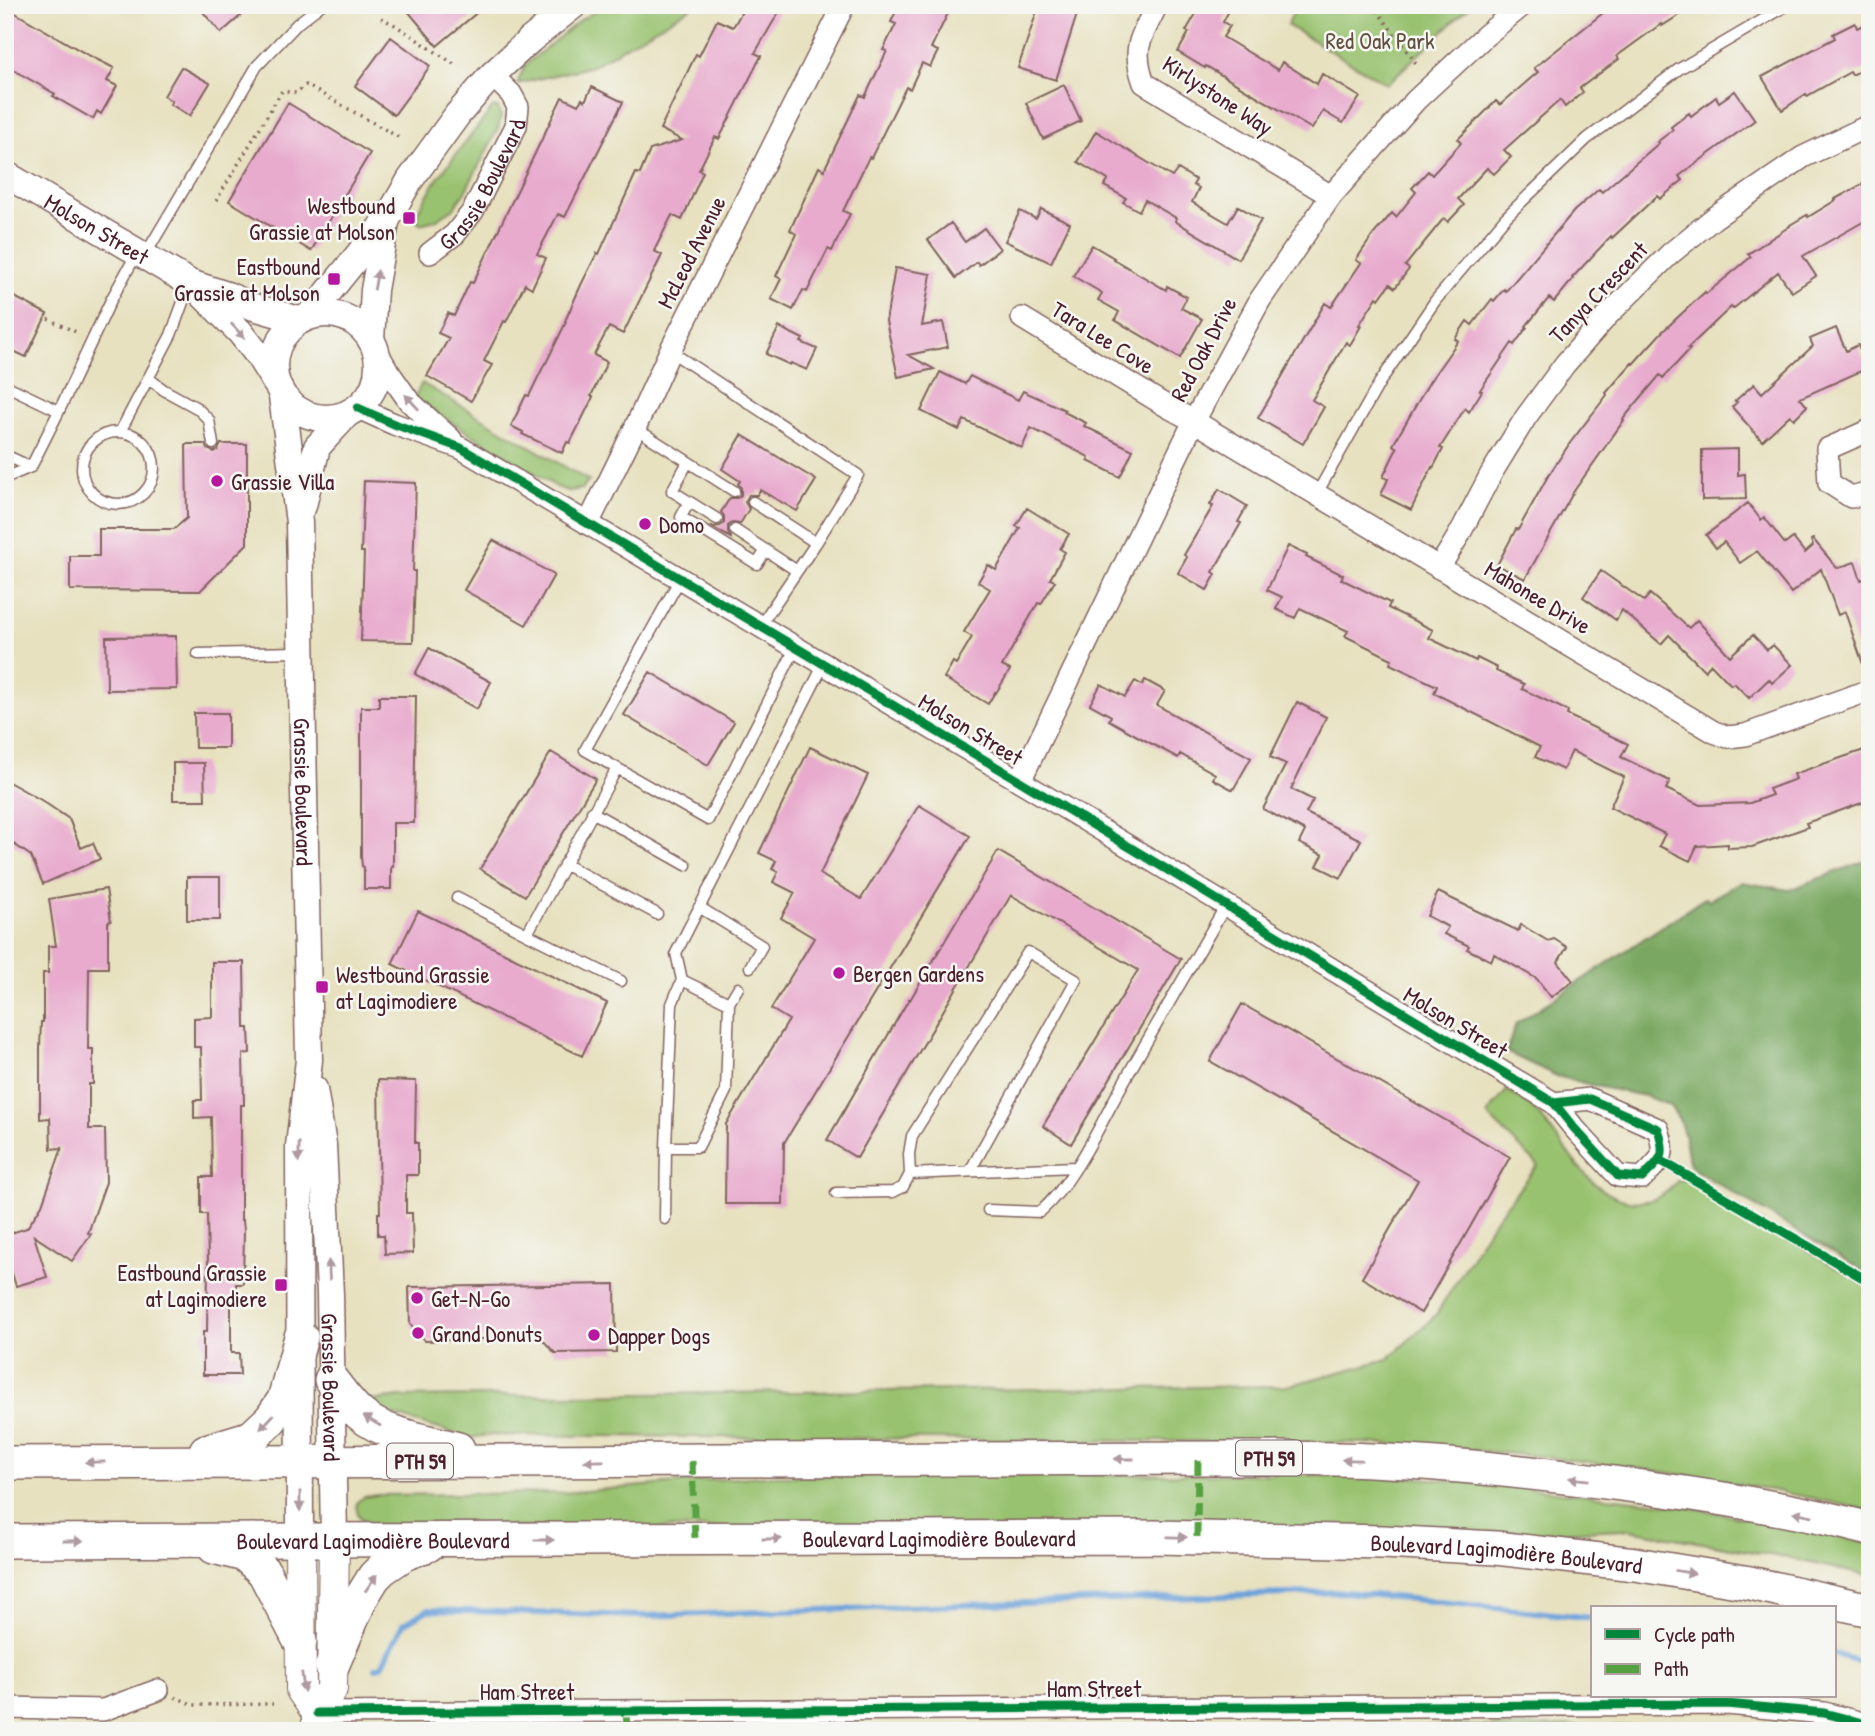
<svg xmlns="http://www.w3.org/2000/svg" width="1875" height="1736" font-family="'Patrick Hand',sans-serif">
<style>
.green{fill:#99c26f;stroke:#72704d;stroke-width:2}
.forest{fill:#7aa862;stroke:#626446;stroke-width:2}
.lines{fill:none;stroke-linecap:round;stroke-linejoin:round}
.stream{stroke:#6da2da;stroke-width:6}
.building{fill:#e8abce}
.service-casing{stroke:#81635f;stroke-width:13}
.minor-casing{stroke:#81635f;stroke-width:24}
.tertiary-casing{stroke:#81635f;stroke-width:29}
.secondary-casing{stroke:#81635f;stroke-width:32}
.primary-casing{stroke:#81635f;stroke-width:36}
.path{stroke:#81635f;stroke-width:3.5;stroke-dasharray:2 5;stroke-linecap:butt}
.service{stroke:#fff;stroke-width:10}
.minor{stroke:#fff;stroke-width:21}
.tertiary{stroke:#fff;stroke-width:26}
.secondary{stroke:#fff;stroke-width:30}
.primary{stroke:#fff;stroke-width:33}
.quiet{stroke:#56a243;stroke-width:7;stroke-dasharray:14 7;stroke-linecap:butt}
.cycleway-casing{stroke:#f6f6f2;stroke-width:13}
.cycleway{stroke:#00873e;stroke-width:9}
.oneway{fill:#ae9aa0}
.poi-dot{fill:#b5179e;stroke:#f6f6f2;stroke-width:2.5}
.labels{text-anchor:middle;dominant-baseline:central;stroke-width:5;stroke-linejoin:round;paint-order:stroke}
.shield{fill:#f6f6f2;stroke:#7e6067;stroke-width:2}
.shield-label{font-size:21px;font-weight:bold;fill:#4a1f2b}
.park-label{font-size:23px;fill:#62503f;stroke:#f6f6f2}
.street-label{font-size:23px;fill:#4a1f2b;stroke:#f6f6f2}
.poi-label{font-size:23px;fill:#4a1f2b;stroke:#f6f6f2;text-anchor:start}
</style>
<rect width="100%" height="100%" fill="#f6f6f2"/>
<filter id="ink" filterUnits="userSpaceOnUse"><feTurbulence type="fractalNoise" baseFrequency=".0143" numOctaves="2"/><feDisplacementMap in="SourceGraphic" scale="14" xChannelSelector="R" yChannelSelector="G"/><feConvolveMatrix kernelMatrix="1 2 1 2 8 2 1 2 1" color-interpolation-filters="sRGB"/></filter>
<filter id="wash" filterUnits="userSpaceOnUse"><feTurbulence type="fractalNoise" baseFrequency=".00686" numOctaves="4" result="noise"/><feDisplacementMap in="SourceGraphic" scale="28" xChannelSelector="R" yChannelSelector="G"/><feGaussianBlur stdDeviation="1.57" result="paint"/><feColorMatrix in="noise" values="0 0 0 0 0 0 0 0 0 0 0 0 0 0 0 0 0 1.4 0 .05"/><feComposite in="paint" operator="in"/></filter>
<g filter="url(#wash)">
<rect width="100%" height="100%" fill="#e7e1bf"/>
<path class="green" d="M605,5H695L592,66L517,84L525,65L579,21Z
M1297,5H1471L1387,84L1287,25Z
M493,107L498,108L501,116L498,129L466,190L454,208L435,220L420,224L414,217L438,178Z
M422,383L589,481L582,489L568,491L557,487L414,399Z
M1507,1090C1517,1097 1529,1104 1537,1113C1567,1145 1594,1209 1646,1201C1658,1199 1670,1191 1677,1181L1687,1179L1870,1287V1511C1704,1472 1535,1452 1366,1443L488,1435L470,1438L367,1408L371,1401L400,1397L1287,1386L1388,1359L1436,1315L1491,1225L1538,1165L1487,1115Z
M1270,1474L1418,1478L1491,1484L1678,1505L1870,1543V1576L1787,1558L1624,1529L1510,1534L374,1526C361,1518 355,1518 357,1502L364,1497L377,1495L562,1493L761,1476Z
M1424,1726L1762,1727L1781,1731H1424Z"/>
<path class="forest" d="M1870,859V1275L1695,1170L1689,1162L1685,1137L1679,1119L1669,1105L1645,1096L1595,1086L1557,1076L1506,1052L1516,1024L1705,898L1709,900L1741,882L1789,890Z"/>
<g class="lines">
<path class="stream" d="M1835,1654L1870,1665
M376,1668L382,1666L403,1624L428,1610L644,1616L1345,1592L1593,1618"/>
</g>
<g id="blocks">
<path class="building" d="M197,5H253L221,33Z
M403,5H486L437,46Z
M746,5H783L755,53L761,56L719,139L715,137L699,170L703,172L682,220L672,215L654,251L662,255L623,334L609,327L594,355L607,362L591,396L593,397L570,443L567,442L562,453L522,434L523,432L511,426L526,395L529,396L545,363H546L566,322L565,321L581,285L597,253L599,254L636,173L640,174L650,150L682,140L660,129L696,54L699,56L717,20L733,27Z
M899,5H952L931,48L938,51L930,67L922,63L910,89L906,87L871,158L869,157L843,211L850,214L832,251L828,249L807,292L803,290L793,310L771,299L781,279L776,276L796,234L790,230L819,167L824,170L860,95L865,97L887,51L883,50L896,24L891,22Z
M1039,5H1080L1056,80L1018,68Z
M1201,5H1232L1223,22L1230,26L1223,37L1278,70L1282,62L1317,84L1322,74L1360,97L1343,123L1323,111L1312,129L1206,66L1205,68L1178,52L1189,32L1186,31Z
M1613,5H1695L1662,26L1661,24L1617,56L1619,59L1580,88L1583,92L1565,107L1560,100L1504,150L1511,157L1494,174L1487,168L1458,199L1464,205L1448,222L1444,218L1405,266L1409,269L1395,288L1390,284L1379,299L1377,297L1359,325L1361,326L1350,345L1346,342L1312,400L1324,407L1303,444L1258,418L1325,303L1331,307L1361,263L1356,260L1373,235L1392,213L1396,217L1416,192L1412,188L1428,171L1432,175L1461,143L1458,139L1496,101L1500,105L1538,72L1534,68Z
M5,7L88,55L114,68L107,81L117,86L101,114L97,111L93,119L53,96L55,94L5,65Z
M1870,22V66L1852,75L1850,72L1807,96L1806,94L1782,110L1762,77L1835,38L1833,34L1855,23L1857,28Z
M391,37L430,66L394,115L355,86Z
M181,67L210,83L190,116L170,104L172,101L164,96Z
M1064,85L1081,121L1043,139L1026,103Z
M592,87L623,102L565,217L558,214L537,254L546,258L532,288L525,284L506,322L504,321L484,361L492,365L471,401L427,376L449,338L438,333L448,313L454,316L470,282L473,283L562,97L578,105L582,99L585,101Z
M1735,91L1755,120L1679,176L1683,180L1660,199L1657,196L1612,238L1611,236L1572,278L1573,279L1554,302L1549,298L1526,326L1527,327L1514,345L1512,343L1480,390L1482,391L1469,412L1465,408L1440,448L1443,449L1433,468L1432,467L1411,510L1381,495L1388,479L1383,477L1397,448L1393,445L1430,381L1458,341L1455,339L1467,321L1472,325L1492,299L1494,301L1504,289L1506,291L1574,211L1599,189L1602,192L1659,143L1657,142L1673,130L1671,127L1689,113L1691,116L1716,97L1719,102Z
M288,103L370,153L311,251L229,201Z
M1096,131L1172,177L1178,169L1196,180L1193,185L1199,188L1192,202L1228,223L1238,206L1261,220L1238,259L1175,221L1176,218L1145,200L1139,211L1123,202L1126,198L1104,186L1108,180L1078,162Z
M1870,180V218L1803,256L1816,276L1792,292L1778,272L1733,309L1731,307L1688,348L1690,349L1663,378L1660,375L1623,419L1624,420L1574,491L1525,579L1497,565L1516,529L1518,530L1548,476L1570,443L1607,395L1606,393L1632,363L1633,364L1662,332L1705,292L1706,294L1751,257L1748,254L1790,226V225L1807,215L1808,217L1836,200L1835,199Z
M1041,209L1070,223L1051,263L1005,241L1020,211L1036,219Z
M951,223L965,242L984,228L1000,249L979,265L977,262L956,278L928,240Z
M1092,245L1114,258L1113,259L1166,290L1167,286L1187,297L1181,308L1202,319L1180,358L1115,320L1119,312L1098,300L1102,293L1073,276Z
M895,268L931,274L922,326L943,322L948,347L908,355L934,369L898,377L886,321Z
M5,292L47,314L26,357L5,347Z
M779,327L803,339L801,342L817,349L807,370L791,363L790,365L766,354Z
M1836,328L1846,351L1858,345L1868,368L1800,398L1807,406L1794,419L1790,415L1762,441L1732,407L1737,402L1735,401L1754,384L1762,393L1813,346L1810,339Z
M940,372L965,384L970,376L1018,400L1023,391L1065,410L1064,412L1086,423L1084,426L1133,450L1120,477L1088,461L1089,457L1031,428L1022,448L964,420L959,430L921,411Z
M742,435L816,480L797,511L760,490L757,495H749L745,502L749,509L740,524L732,523L728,526V533L731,537V538L712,527L720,526L724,523V516L721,512L730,498H737L741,495V488L738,484L740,481L722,469Z
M186,444H205L207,449L214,452L218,450L221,444H247V544L200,591L70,590V556H99V529H174L187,518Z
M1738,449V475L1745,474L1746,499L1702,500V450Z
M364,481L416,483L413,571H415L413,642L361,641L364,552H361Z
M1219,489L1247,506L1238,522L1241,523L1213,572L1216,574L1207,590L1178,573L1187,557L1184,555L1213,506L1210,505Z
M1748,503L1761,520L1764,517L1785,544L1793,538L1805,553L1813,546L1811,540L1813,539L1837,568L1855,562L1861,580L1870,577V675L1867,676L1845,612L1838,615L1821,569L1791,593L1757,551L1740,563L1724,542L1716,548L1706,535Z
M1027,508L1069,534L1060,549L1065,552L1050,579L1055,581L1041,604L1038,603L1002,666L1010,670L996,693L995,692L988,704L944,678L953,662L956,664L972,637L964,632L990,589L978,582L988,565L996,570L1020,528L1016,526Z
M493,540L554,575L526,625L464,590Z
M1288,546L1307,555L1306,557L1343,575L1341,579L1390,603L1388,608L1433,630L1429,638L1476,661L1477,658L1497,668L1496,671L1524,684L1522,689L1568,711L1567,715L1628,744L1621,757L1670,781L1666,789L1700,805L1750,803L1772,795L1769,789L1796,779L1794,774L1870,748V800L1806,823L1808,827L1752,847L1728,848V844L1697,846L1690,861L1659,846L1665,834L1610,807L1624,777L1572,751L1563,770L1535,757L1540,747L1434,693L1437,686L1390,664L1392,659L1345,636L1348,631L1300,608L1295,618L1276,609L1282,597L1267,590Z
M1601,571L1644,601L1650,594L1689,628L1697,620L1730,656L1753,635L1767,650L1773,645L1792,665L1772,683L1769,679L1749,698L1734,683L1731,685L1711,664L1705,671L1669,635L1661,644L1622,610L1616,620L1583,597Z
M176,636L177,689L107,690L106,637Z
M429,648L491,682L477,709L415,674Z
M650,672L734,722L708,765L624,715Z
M1145,680L1165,691L1157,705L1251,758L1233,790L1213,779L1215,774L1180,754L1178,758L1139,737L1109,720L1111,716L1090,704L1101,684L1125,697L1135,681L1142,685Z
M379,696H416L414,823H393V867H391V889H364V867L362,866L361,856V707H379Z
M1297,702L1326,717L1291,789L1313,800L1306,813L1361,840L1341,878L1317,866L1323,855L1299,843L1305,831L1263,809L1286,764L1270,757Z
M194,713H228V748H195Z
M810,747L868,775L820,874L861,899L919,805L970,836L784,1143L783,1204H725L726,1124L789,1020L771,1009L814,938L781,918L795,893L773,882L778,872L772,869L776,861L759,853Z
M551,752L596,779L525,896L480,869Z
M173,763H204L205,800H173Z
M5,780L41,800L69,819L81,848L93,843L100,859L43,884L31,856L5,838Z
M998,851L1181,959L1071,1144L1043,1126L1138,970L1011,895L857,1158L827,1140L909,999L910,1000Z
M187,877H220V920H187Z
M106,889L111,921L108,922V968H89L88,1049H93V1084H89V1129H105L106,1182L88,1233L91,1234L72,1261L34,1236L47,1277L16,1286L5,1251V1235L27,1228L42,1205L62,1148L51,1149L50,1118L40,1119V1049L41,1022H43V973H48V946H56L49,899Z
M1438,892L1518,931L1521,925L1548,941L1554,939L1567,947L1558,962L1573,981L1551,997L1537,979L1494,954L1491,961L1467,949L1469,946L1444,934L1448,927L1427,916Z
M418,911L607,1003L582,1056L392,964Z
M212,962H244L245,1028H249L250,1053L243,1054L244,1105H241V1220H243L244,1230L243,1284H236V1305H231V1353H239L240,1375H203V1332H207L208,1265L207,1214H201V1177H212L211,1117L194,1118V1100H202L201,1047H194V1018L212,1017Z
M1242,1004L1510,1157L1421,1313L1362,1278L1418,1180L1210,1061Z
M378,1080L416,1081L415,1143H418V1175H406V1213H412L413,1253L385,1254L384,1235H378V1213H380Z
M615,1284L616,1352L555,1353L540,1337L425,1341L410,1324L409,1287Z"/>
</g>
</g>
<g filter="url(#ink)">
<use href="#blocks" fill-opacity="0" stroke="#81635f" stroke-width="2"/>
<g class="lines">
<g class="service-casing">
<path id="service" d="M144,257L257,66L298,23L321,5
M670,351L858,475L816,543
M148,378L164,390L197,408L209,420L213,444
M5,385L59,411
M635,428L734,491
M82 468a36 36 0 1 1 72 0a36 36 0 1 1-72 0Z
M120,432L171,335L190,283
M5,455L31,467
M688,462L672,491L717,519
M5,478L31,467L59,411L111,300L137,253
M1316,495L1380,382L1435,301L1506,217L1587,139L1679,69L1788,5
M689,502L681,517L757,564L766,550
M753,502L816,543L760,626
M735,530L797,571
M680,579L585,750L708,820L796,647
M198,654L301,652
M617,768L527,934L621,981
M592,812L686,865
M564,864L657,914
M457,898L527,934
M699,907L762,946L750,967
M729,1003L738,988
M666,1147L672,1004L682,980
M970,1171L1076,980L1028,952L912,1136L909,1154L910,1174L1075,1167
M836,1193L893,1192L903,1187L910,1174
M988,1210L1040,1212C1074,1182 1099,1127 1121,1087C1155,1026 1191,966 1226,905
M665,1219L666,1147H698L726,1091L729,1003L682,980L676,953L824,664"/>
</g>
<g class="minor-casing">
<g id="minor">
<path d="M1157,5C1141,38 1131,47 1144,83L1331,196"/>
<path id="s1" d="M430,253L455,234L473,211L516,126L518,107L511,94L492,75"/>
<path d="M1022,318L1168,407L1194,421L1714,732L1728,737L1745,735L1870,690"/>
<path d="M375,348L388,371L409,401L451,439"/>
<path d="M358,408L394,424L461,448L1020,781L1554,1103L1590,1099L1658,1129C1667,1157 1662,1158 1642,1178L1618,1176L1574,1128L1554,1103"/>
<path d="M1870,430L1827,449L1829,483L1851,497L1870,492"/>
<path d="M588,524L635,428L670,351L844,5"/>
<path d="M1439,568L1459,535L1491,474L1526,417L1565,364L1608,315L1670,254L1714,218L1803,157L1870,125"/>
<path d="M1020,781L1194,421L1260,300L1331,196L1416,100L1486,35L1523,5"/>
<path d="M5,1708L103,1710L158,1690"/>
<path d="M317,1713L1727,1704L1824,1713L1870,1725"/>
</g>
</g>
<g class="tertiary-casing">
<g id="tertiary">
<path id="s2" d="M5,174L190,283L227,295L254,307L299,320"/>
<path d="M194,286L240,332L258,355L275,382"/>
<circle cx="326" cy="366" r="52"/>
<path d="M309,316L386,221L410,180L458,114L492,75L530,40L574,5"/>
<path d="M371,340L374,290L386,222"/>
<path id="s3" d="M282,397L299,522L309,1060L299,1146L300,1541"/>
<path d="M303,506L317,447L347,414"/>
<path id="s4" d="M314,1089L323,1145L330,1294L334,1540"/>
</g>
</g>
<g class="secondary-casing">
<path id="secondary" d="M300,1541L301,1690L317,1713
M317,1731V1713L332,1689L334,1540"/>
</g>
<g class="primary-casing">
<g id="primary">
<path d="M331,1380C340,1391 349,1404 360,1414C384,1435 427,1441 458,1449"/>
<path d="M206,1451L252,1437L271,1419L284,1400L301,1337"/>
<path d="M5,1463L1215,1458C1267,1458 1318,1458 1370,1460C1463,1464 1557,1475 1650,1488C1724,1498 1797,1510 1870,1529"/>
<path id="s5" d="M5,1541L1156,1537L1383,1542L1496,1548L1635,1564L1750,1583L1870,1610"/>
<path d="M214,1547L245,1555L264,1572L300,1641"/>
<path d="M332,1666L361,1598L374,1577L382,1569L404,1554L428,1545"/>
</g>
</g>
<path class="path" d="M1373,5L1416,63
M381,18L395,25L457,66
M216,201L282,91L296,93L306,85L400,138
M48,319L78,333
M175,1697L194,1705L273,1704"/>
<use href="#service" class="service"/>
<use href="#minor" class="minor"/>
<use href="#tertiary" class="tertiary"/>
<use href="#secondary" class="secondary"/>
<use href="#primary" class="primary"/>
<path class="quiet" d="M692,1461L695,1539
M1197,1537L1198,1458
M626,1710L627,1731"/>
<g class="cycleway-casing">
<path id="cycleway" d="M358,408L394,424L461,448L1020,781L1554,1103L1590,1099L1658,1129C1667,1157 1662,1158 1642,1178L1618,1176L1574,1128L1554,1103
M1660,1160L1870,1282
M317,1713L1727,1704L1824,1713L1870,1725"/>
</g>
<use href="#cycleway" class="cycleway"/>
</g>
<defs><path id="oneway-solid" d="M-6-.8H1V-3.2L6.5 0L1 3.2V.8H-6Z" transform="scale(1.75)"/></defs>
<g class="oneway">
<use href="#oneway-solid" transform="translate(376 280) rotate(-80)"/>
<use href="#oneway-solid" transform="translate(238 331) rotate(47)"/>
<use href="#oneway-solid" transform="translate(412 402) rotate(-133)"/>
<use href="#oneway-solid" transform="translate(299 1152) rotate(91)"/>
<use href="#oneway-solid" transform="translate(329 1270) rotate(-93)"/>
<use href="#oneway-solid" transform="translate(372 1421) rotate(-150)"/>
<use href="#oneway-solid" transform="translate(267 1422) rotate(133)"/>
<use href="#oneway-solid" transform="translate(1124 1459) rotate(180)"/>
<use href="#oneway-solid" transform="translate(1352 1460) rotate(-179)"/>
<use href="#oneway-solid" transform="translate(594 1461) rotate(179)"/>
<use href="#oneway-solid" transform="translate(95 1462) rotate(179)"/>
<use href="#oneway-solid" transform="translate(1579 1479) rotate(-174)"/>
<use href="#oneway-solid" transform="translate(300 1501) rotate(90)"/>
<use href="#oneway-solid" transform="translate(1803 1514) rotate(-169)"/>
<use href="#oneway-solid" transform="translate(1177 1537) rotate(1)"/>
<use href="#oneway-solid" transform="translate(772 1539)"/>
<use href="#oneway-solid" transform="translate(544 1540)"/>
<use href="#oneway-solid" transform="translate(73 1541)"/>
<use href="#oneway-solid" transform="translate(1685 1572) rotate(9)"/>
<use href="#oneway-solid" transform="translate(371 1583) rotate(-55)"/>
<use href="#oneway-solid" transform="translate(303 1682) rotate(83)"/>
</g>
</g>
<g class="poi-dot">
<rect x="402" y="211" width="14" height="14" rx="3.5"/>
<rect x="327" y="272" width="14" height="14" rx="3.5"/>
<circle cx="217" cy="481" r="7"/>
<circle cx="645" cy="524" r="7"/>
<circle cx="839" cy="973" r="7"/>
<rect x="315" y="980" width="14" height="14" rx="3.5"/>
<rect x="274" y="1278" width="14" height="14" rx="3.5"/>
<circle cx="417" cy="1298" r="7"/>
<circle cx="418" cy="1333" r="7"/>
<circle cx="594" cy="1335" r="7"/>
</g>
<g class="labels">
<g class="shield">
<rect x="1236" y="1440.5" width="66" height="35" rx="5"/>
<rect x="387" y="1443.5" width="66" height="35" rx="5"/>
</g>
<g class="shield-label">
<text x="1269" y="1458">PTH 59</text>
<text x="420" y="1461">PTH 59</text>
</g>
<g class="park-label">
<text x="1380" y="40">Red Oak Park</text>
</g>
<g class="street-label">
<text transform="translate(1218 95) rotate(33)">Kirlystone Way</text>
<text stroke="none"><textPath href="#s1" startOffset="88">Grassie Boulevard</textPath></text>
<text stroke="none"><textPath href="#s2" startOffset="107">Molson Street</textPath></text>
<text transform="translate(691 252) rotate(-63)">McLeod Avenue</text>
<text transform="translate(1598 292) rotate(-46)">Tanya Crescent</text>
<text transform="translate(1103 337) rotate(32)">Tara Lee Cove</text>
<text transform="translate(1203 349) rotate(-62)">Red Oak Drive</text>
<text transform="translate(1538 597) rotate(31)">Mahonee Drive</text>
<text transform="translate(971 729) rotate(31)">Molson Street</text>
<text stroke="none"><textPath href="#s3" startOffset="396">Grassie Boulevard</textPath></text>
<text transform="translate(1456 1022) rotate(31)">Molson Street</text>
<text stroke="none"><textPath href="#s4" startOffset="299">Grassie Boulevard</textPath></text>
<text stroke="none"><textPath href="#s5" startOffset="934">Boulevard Lagimodière Boulevard</textPath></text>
<text stroke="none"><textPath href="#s5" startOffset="368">Boulevard Lagimodière Boulevard</textPath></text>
<text stroke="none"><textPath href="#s5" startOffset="1502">Boulevard Lagimodière Boulevard</textPath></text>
<text x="1094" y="1688">Ham Street</text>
<text x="527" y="1691">Ham Street</text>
</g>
<g class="poi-label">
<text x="395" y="205" text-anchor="end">Westbound<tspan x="395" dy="26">Grassie at Molson</tspan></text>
<text x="320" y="266" text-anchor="end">Eastbound<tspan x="320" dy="26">Grassie at Molson</tspan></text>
<text x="231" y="481">Grassie Villa</text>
<text x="659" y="524">Domo</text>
<text x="853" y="973">Bergen Gardens</text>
<text x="336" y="974">Westbound Grassie<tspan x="336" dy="26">at Lagimodiere</tspan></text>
<text x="267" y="1272" text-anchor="end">Eastbound Grassie<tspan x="267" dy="26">at Lagimodiere</tspan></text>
<text x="431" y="1298">Get-N-Go</text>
<text x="432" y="1333">Grand Donuts</text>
<text x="608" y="1335">Dapper Dogs</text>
</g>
</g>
<rect width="1875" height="1736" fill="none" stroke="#f6f6f2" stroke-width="28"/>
<rect x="1591" y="1606" width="245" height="91" fill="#f6f6f2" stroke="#b1a0a2" stroke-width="2"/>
<rect x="1605" y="1629" width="35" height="10" fill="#00873e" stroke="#b1a0a2" stroke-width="2"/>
<text x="1654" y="1642" font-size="21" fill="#4a1f2b">Cycle path</text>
<rect x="1605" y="1664" width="35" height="10" fill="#56a243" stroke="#b1a0a2" stroke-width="2"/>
<text x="1654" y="1676" font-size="21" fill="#4a1f2b">Path</text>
</svg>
